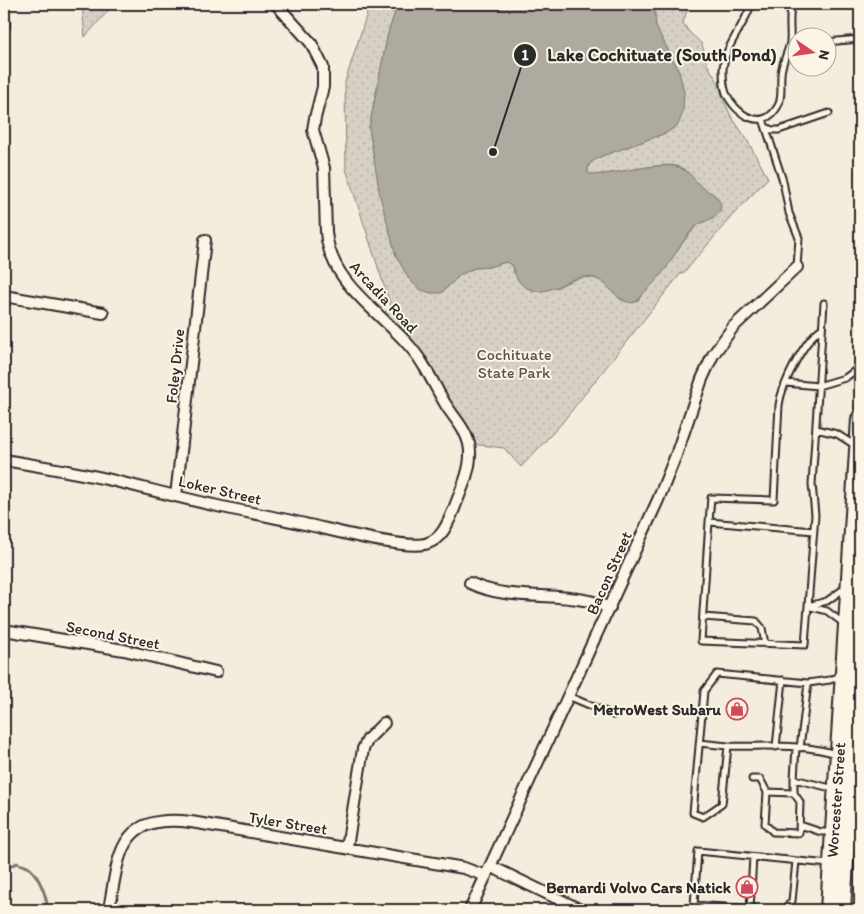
<svg xmlns="http://www.w3.org/2000/svg" width="864" height="914" font-family="Itim,sans-serif">
<style>
.park{fill:url(#park-dots);stroke:#807e78}
.water{fill:#afaaa0;stroke:#7a7771}
.lines{fill:none;stroke-linecap:round;stroke-linejoin:round}
.stream{stroke:#7a7771;stroke-width:3}
.service-casing{stroke:#2b2b2b;stroke-width:9}
.minor-casing{stroke:#2b2b2b;stroke-width:14}
.trunk-casing{stroke:#2b2b2b;stroke-width:20}
.service{stroke:#fcf5e5;stroke-width:5}
.minor{stroke:#fcf5e5;stroke-width:10}
.trunk{stroke:#fcf5e5;stroke-width:16}
.labels{text-anchor:middle;dominant-baseline:central;stroke-width:4;stroke-linejoin:round;paint-order:stroke}
.street-label{font-size:16px;fill:#2b2b2b;stroke:#fcf5e5}
.park-label{font-size:16px;fill:#565451;stroke:#fcf5e5}
.poi-label{font-size:16px;font-weight:bold;fill:#2b2b2b;stroke:#fcf5e5;text-anchor:end}
.leader{fill:none;stroke:#2b2b2b;stroke-width:2}
.callout-dot{fill:#2b2b2b;stroke:#fcf5e5;stroke-width:2}
.mark-label{font-size:15px;text-anchor:middle;font-weight:bold;fill:#fff}
.callout-label{font-size:18px;text-anchor:middle;font-weight:bold;fill:#2b2b2b;stroke:#fcf5e5;stroke-width:4;stroke-linejoin:round;paint-order:stroke}
</style>
<defs>
<pattern id="park-dots" width="8" height="8" patternUnits="userSpaceOnUse" patternTransform="scale(1.25)"><rect width="8" height="8" fill="#d6d1c4"/><path d="M2 2h.1M6 6h.1" fill="none" stroke="#b8b4a9" stroke-width="1.8" stroke-linecap="round"/></pattern>
</defs>
<rect width="100%" height="100%" fill="#f4edde"/>
<filter id="ink" filterUnits="userSpaceOnUse"><feTurbulence type="fractalNoise" baseFrequency=".02" numOctaves="2"/><feDisplacementMap in="SourceGraphic" scale="10" xChannelSelector="R" yChannelSelector="G"/><feConvolveMatrix kernelMatrix="1 2 1 2 8 2 1 2 1" color-interpolation-filters="sRGB"/></filter>
<g filter="url(#ink)">
<path class="park" d="M82,4H114L85,37Z
M370,4H398L388,33L369,128L375,162L441,293L460,275L474,268L488,267L506,262L513,266L514,273L557,288C583,272 603,273 621,300L636,302L696,226L706,220L714,217L716,196C709,192 702,188 696,183C688,175 689,169 676,166C657,161 597,180 588,173V167L591,162L602,156L666,133L678,125L679,71L656,27L654,4H689L683,23L689,32L702,44L707,64L719,84L723,99L731,116L746,138L768,178L731,217L683,274L681,273L561,424L521,467L504,448L479,445L474,443L421,353L384,313L391,307L346,169L345,82Z"/>
<path class="water" d="M398,4H654L656,27L679,71L684,92L683,112L678,125L666,133L602,156L591,162L588,167V173C597,180 658,160 678,167C692,172 692,179 703,188C710,192 721,198 721,207C720,219 703,220 695,227C682,240 675,256 664,271C656,282 645,291 636,302C618,307 610,280 590,277C567,274 550,300 527,288C518,283 515,277 513,266L506,262L488,267L474,268L460,275L441,293H431L419,289L409,279L396,256L380,196L369,128L388,33Z"/>
<g class="lines">
<path class="stream" d="M4,869L17,863C21,865 26,866 29,868C39,876 48,898 47,910"/>
<g class="service-casing">
<path id="service" d="M749,10C741,30 724,48 723,70C723,78 723,85 726,93C735,114 763,133 778,106C783,96 780,86 781,75C781,64 788,53 790,42C791,29 788,16 792,4
M826,42L860,39
M763,119L783,181L789,213L799,238L797,267
M768,128L772,130H779L829,113
M786,383L818,386L845,378L860,367
M816,429L837,434L856,446
M709,522L711,498L774,500L779,405C782,384 804,340 822,328
M814,531L709,522L701,641L805,645L815,515L812,484L824,303
M808,606L827,601L845,588
M811,607L827,611L843,623
M703,617L756,621L762,628L765,644
M568,696L613,715
M699,743L728,746
M776,747L783,680
M796,747L794,779L835,789
M800,748L808,683
M836,754C804,743 762,747 728,746L722,804L703,817L693,813L704,691L717,674L808,683L830,680L840,676
M752,779H760L767,792
M794,793L767,792L765,824L773,832L799,833L800,802L794,793V779
M800,825L821,832H831
M750,909L753,857
M769,910L694,905L698,851L829,864
M783,910L792,901L796,861"/>
</g>
<g class="minor-casing">
<path id="minor" d="M4,22V27
M4,296L103,313
M4,460C40,466 76,472 111,480C148,489 185,499 222,507C251,513 280,518 309,525C332,530 409,551 428,543C443,538 448,522 454,509C460,492 470,473 470,455C471,434 456,421 446,405C438,392 432,379 424,366C396,318 331,292 326,232L324,168L313,130L315,118L323,87V67L311,43L276,4
M176,496L205,240
M470,583C505,600 547,593 584,600C593,601 601,605 610,608
M4,630L124,650L216,672
M347,847L363,749L368,739L384,723
M490,866L581,910
M109,910C119,854 118,813 191,822L464,868L486,876
M470,910L658,500L676,455L702,379L713,355L733,327L797,267"/>
</g>
<g class="trunk-casing">
<path id="trunk" d="M829,910L860,419
M842,910L860,624"/>
</g>
<use href="#service" class="service"/>
<use href="#minor" class="minor"/>
<use href="#trunk" class="trunk"/>
</g>
</g>
<defs>
<g id="shop-ring" transform="scale(1.125)"><circle r="9.5" fill="#fcf5e5" stroke="#d1495b" stroke-width="1.5"/><path d="M-5-2.5h2.3a2.7 3.5 0 0 1 5.4 0H5L5.5 6h-11ZM-1.5-2.5h3a1.5 2.3 0 0 0-3 0Z" fill="#d1495b"/></g>
</defs>
<g fill-rule="evenodd">
<use href="#shop-ring" x="737" y="709"/>
<use href="#shop-ring" x="747" y="887"/>
</g>
<g class="labels">
<g class="street-label">
<text transform="translate(384 297) rotate(47)">Arcadia Road</text>
<text transform="translate(175 366) rotate(-84)">Foley Drive</text>
<text transform="translate(220 490) rotate(13)">Loker Street</text>
<text transform="translate(609 573) rotate(-66)">Bacon Street</text>
<text transform="translate(113 635) rotate(11)">Second Street</text>
<text transform="translate(836 800) rotate(-86)">Worcester Street</text>
<text transform="translate(288 823) rotate(9)">Tyler Street</text>
</g>
<g class="park-label">
<text x="514" y="354">Cochituate<tspan x="514" dy="18">State Park</tspan></text>
</g>
<g class="poi-label">
<text x="721" y="709">MetroWest Subaru</text>
<text x="731" y="887">Bernardi Volvo Cars Natick</text>
</g>
</g>
<path class="leader" d="M493 152L525 55"/>
<g class="callout-dot">
<circle cx="493" cy="152" r="5"/>
<circle cx="525" cy="55" r="12"/>
</g>
<g class="mark-label">
<text x="525" y="60">1</text>
</g>
<g class="callout-label">
<text x="662" y="61">Lake Cochituate (South Pond)</text>
</g>
<rect width="864" height="914" fill="none" stroke="#fcf5e5" stroke-width="20"/>
<rect x="10" y="10" width="844" height="894" fill="none" stroke="#2b2b2b" stroke-width="2" filter="url(#ink)"/>
<g transform="translate(812 52) rotate(103)"><circle r="24" fill="#fcf5e5" stroke="#a8a49b"/>
<path d="M0-4L9 19L0 12L-9 19Z" fill="#d1495b"/>
<text y="-8" font-size="14" font-weight="bold" text-anchor="middle" fill="#2b2b2b">N</text>
</g>
</svg>
